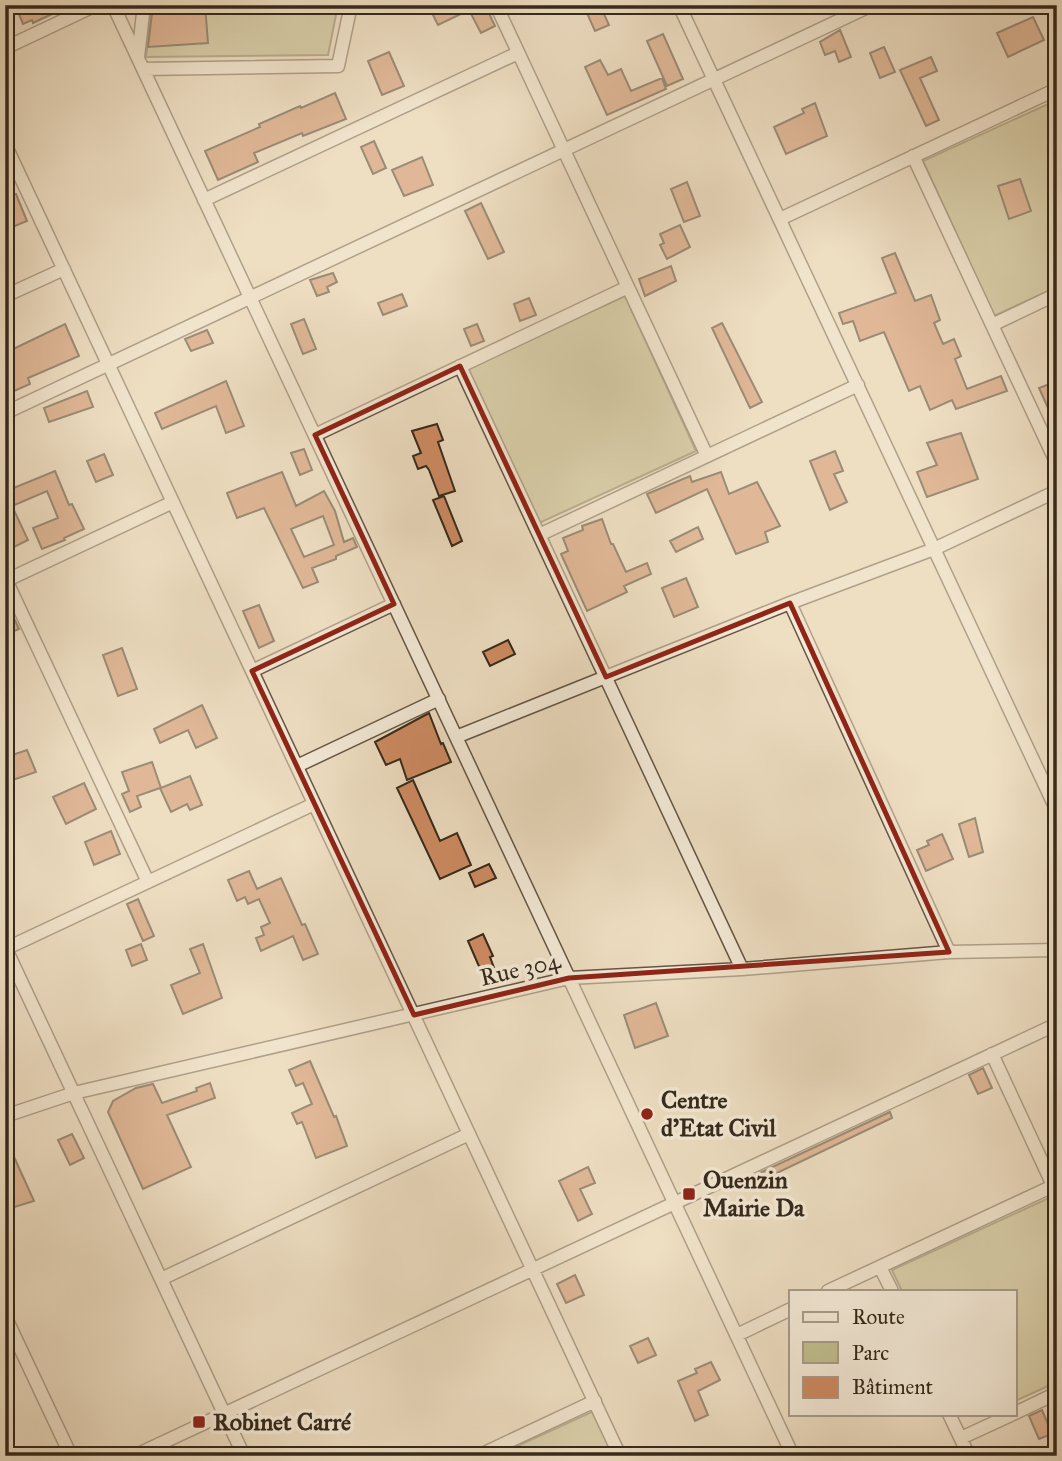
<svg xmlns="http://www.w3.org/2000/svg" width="1062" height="1461" font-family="'IM FELL Great Primer',serif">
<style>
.green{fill:#c1bf8e;stroke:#7b7454;stroke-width:2}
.building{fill:#ce8b62;stroke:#35291b;stroke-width:2;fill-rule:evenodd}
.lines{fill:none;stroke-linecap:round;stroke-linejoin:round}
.street-casing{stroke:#635645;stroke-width:15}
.street{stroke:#f4ead7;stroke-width:12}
.marked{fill:none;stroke:#8f2418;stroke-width:5;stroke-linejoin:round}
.poi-dot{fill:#8f2418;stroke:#f4ead7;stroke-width:2.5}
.labels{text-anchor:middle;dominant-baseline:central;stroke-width:7;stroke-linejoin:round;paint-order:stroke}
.street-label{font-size:24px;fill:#35291b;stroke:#f4ead7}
.poi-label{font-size:24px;font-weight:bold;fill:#35291b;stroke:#f4ead7;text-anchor:start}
</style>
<rect width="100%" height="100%" fill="#eedec2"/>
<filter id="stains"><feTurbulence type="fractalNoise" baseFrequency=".00286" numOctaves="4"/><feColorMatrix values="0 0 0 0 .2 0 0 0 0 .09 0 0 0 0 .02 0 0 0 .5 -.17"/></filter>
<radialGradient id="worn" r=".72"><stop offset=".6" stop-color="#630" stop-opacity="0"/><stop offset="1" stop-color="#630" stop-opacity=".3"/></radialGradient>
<path class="green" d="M152,5H338L328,55L146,57Z
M1057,100V287L994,316L923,161Z
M625,296L696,451L537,524L466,369Z
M1051,1197L1057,1210V1382L1015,1401V1291H902L892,1270Z
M596,1410L617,1456H496Z"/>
<path class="building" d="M15,5H71L33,23L32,20L23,24Z
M153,5H163L162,8L205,5L208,43L148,47Z
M428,5H485L495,26L481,33L469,10L438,25Z
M600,5L609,25L595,31L586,11Z
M1033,17L1044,40L1008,57L997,33Z
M840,30L851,57L839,62L835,51L825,55L820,42Z
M663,34L683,79L667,86L647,41Z
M884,47L895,72L880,78L870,53Z
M389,52L404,86L382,95L368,61Z
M931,57L937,71L920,78L939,120L926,126L900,70Z
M600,60L608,75L621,69L631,91L662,78L666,89L607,115L585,67Z
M335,93L346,119L303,136L302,133L254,153L258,162L218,180L205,151L260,127L259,124L300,106L301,108Z
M815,103L827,136L786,154L774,127L804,113L802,109Z
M374,141L386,168L373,174L361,147Z
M422,157L433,185L404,196L392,170Z
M1020,179L1031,211L1009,219L998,186Z
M687,182L700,216L684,222L671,189Z
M16,194L27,221L5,230V198Z
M481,203L504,252L488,259L465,211Z
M680,225L690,247L667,259L660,245L664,243L660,234Z
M895,253L915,301L931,295L940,320L934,323L943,344L954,339L961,356L955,359L967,389L1001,376L1007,391L956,409L952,400L930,410L920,386L909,391L884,332L860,341L853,321L843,324L839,313L896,293L882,258Z
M671,266L676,281L645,296L639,279Z
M333,273L337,282L327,287L329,292L317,296L310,280Z
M402,294L407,306L383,315L378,303Z
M529,298L536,315L520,321L514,304Z
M304,319L316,349L303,354L291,324Z
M722,323L762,402L750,408L712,328Z
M65,324L79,356L28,378L30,384L5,395V353Z
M477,324L484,341L471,346L464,329Z
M207,330L213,343L191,351L185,339Z
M226,381L244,426L226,433L216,406L162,429L155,413Z
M1052,383L1057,395V428L1039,388Z
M87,391L93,407L49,422L44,408Z
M437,424L443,440L438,442L455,491L439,496L429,470L426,466L418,469L413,456L421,453L412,431Z
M961,433L978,479L927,497L917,472L937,465L927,443Z
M304,449L312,470L300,475L291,453Z
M835,451L843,471L834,474L847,502L830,510L810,461Z
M104,454L113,475L96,482L87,461Z
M55,471L69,505L72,504L84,529L64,538L65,540L42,549L33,528L58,518L47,491L12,506L28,540L12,548L5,534V490L7,494L12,492L11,489Z
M282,472L296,506L324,491L335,511L344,542L353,538L357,547L336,556V559L312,568L318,582L303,588L264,508L237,518L227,493ZM323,516L334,545L304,557L291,529Z
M721,472L729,494L757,482L780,526L765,532L768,542L736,554L707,489L656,513L647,494L690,476L692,482Z
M444,496L462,541L452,546L433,500Z
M602,519L611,544H613L626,572L647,563L651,574L624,586L627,592L587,611L561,554L568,551L563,538L583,530L582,526Z
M698,527L703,539L676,552L670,541Z
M686,578L698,607L674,617L662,588Z
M5,599L19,629L5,635Z
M259,605L274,641L259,648L243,611Z
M508,640L515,654L490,666L483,652Z
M122,648L137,689L118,696L103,655Z
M202,705L217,738L196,748L188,730L160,743L154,729Z
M429,713L441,744L443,743L451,762L407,780L400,759L386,765L375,742Z
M27,750L36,772L10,781L5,769V760L10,758L9,756Z
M152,762L161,788L190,776L202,805L190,810L187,804L171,812L160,788L137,796L141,807L130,812L122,794L129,791L122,772Z
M413,780L440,841L457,833L471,865L440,879L397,788Z
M84,783L96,809L66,824L53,797Z
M975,818L983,852L969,857L959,824Z
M111,831L120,854L94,865L85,842Z
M942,834L953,859L926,871L917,850L929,845L927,841Z
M489,864L496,878L475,887L469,873Z
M249,871L257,889L281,878L302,925L305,924L318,954L303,960L293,936L261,951L256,938L264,935L261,927L270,923L259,899L248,904L245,897L237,901L228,880Z
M138,899L154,936L143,941L127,904Z
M483,934L493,956L490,957L496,973L484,978L468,941Z
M141,944L147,960L132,966L126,950Z
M203,944L222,998L183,1014L171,985L200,973L190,949Z
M656,1003L668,1036L635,1048L624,1015Z
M310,1061L334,1117L336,1116L347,1146L316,1158L302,1122L297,1124L292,1113L312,1104L303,1083L296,1086L289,1070Z
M983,1068L992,1088L978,1094L969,1075Z
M210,1083L215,1098L167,1115L191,1167L143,1189L108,1112L113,1101L136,1088L153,1084L162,1103L197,1091L196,1088Z
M890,1112L892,1118L752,1185L749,1178Z
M72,1134L84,1158L70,1165L58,1140Z
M5,1137L34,1201L5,1210Z
M588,1167L595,1183L580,1189L592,1214L578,1221L559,1181Z
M575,1275L584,1295L566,1303L557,1284Z
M648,1338L656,1355L638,1363L630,1346Z
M711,1362L720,1380L698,1391L708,1415L695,1421L678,1381L697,1373L695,1369Z
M1042,1410L1052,1434L1039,1439L1029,1416Z"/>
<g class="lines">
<g class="street-casing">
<path id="street" d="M113,5L793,1456
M496,5L707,456
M679,5L1057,811
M1052,5L1057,16
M5,48L96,5
M138,57L144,5
M143,69L338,66L351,5
M5,144L620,1456
M913,156L1057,464
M204,200L518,53
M780,219L1057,89
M5,296L64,269
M992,325L1057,294
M460,366L742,969
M5,413L872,5
M315,435L628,287
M539,535L858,385
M6,580L148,882
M5,581L173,502
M790,603L949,952
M252,671L394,604
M456,737L790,603L934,549L1057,491
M297,766L439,699
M5,947L244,1456
M5,949L314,804
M992,1054L1057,1194
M5,1116L74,1093L569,978L742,969L949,952L1057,950
M880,1267L892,1291
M161,1279L469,1134
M828,1291L1053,1186
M5,1316L71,1456
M737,1335L791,1309
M1015,1413L1057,1393
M949,1414L969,1456
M961,1438L1013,1414
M134,1456L1057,1024
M478,1456L595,1401"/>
</g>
<use href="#street" class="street"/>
</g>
<path d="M0 0H1062V1461H0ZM460,366L606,677L790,603L949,952L569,978L414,1015L252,671L394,604L315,435Z" fill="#eedec2" fill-opacity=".55" fill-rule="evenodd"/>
<path class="marked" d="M460,366L606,677L790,603L949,952L569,978L414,1015L252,671L394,604L315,435Z"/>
<g class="poi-dot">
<circle cx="647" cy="1114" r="7"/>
<rect x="682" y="1187" width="14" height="14" rx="3.5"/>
<rect x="192" y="1415" width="14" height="14" rx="3.5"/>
</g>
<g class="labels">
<g class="street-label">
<text transform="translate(520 969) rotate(-13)">Rue 304</text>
</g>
<g class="poi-label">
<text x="661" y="1100">Centre<tspan x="661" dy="28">d'Etat Civil</tspan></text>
<text x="703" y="1180">Ouenzin<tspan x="703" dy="28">Mairie Da</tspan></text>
<text x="213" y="1422">Robinet Carré</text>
</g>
</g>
<rect width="1062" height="1461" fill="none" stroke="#eedec2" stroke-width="28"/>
<rect x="7" y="7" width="1048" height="1447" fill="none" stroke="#35291b" stroke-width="3.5"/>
<rect x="14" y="14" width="1034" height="1433" fill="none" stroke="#35291b" stroke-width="2"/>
<rect x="789" y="1290" width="228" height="126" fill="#f4ead7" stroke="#a89d8c" stroke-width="2"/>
<rect x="803" y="1312" width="35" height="10" fill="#f4ead7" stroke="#a89d8c" stroke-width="2"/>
<text x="852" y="1324" font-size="21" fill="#35291b">Route</text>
<rect x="803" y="1342" width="35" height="21" fill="#c1bf8e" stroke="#a89d8c" stroke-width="2"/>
<text x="852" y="1360" font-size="21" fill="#35291b">Parc</text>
<rect x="803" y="1377" width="35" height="21" fill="#ce8b62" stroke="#a89d8c" stroke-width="2"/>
<text x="852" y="1394" font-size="21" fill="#35291b">Bâtiment</text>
<rect width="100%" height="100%" filter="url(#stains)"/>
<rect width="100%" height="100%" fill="url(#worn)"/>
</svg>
